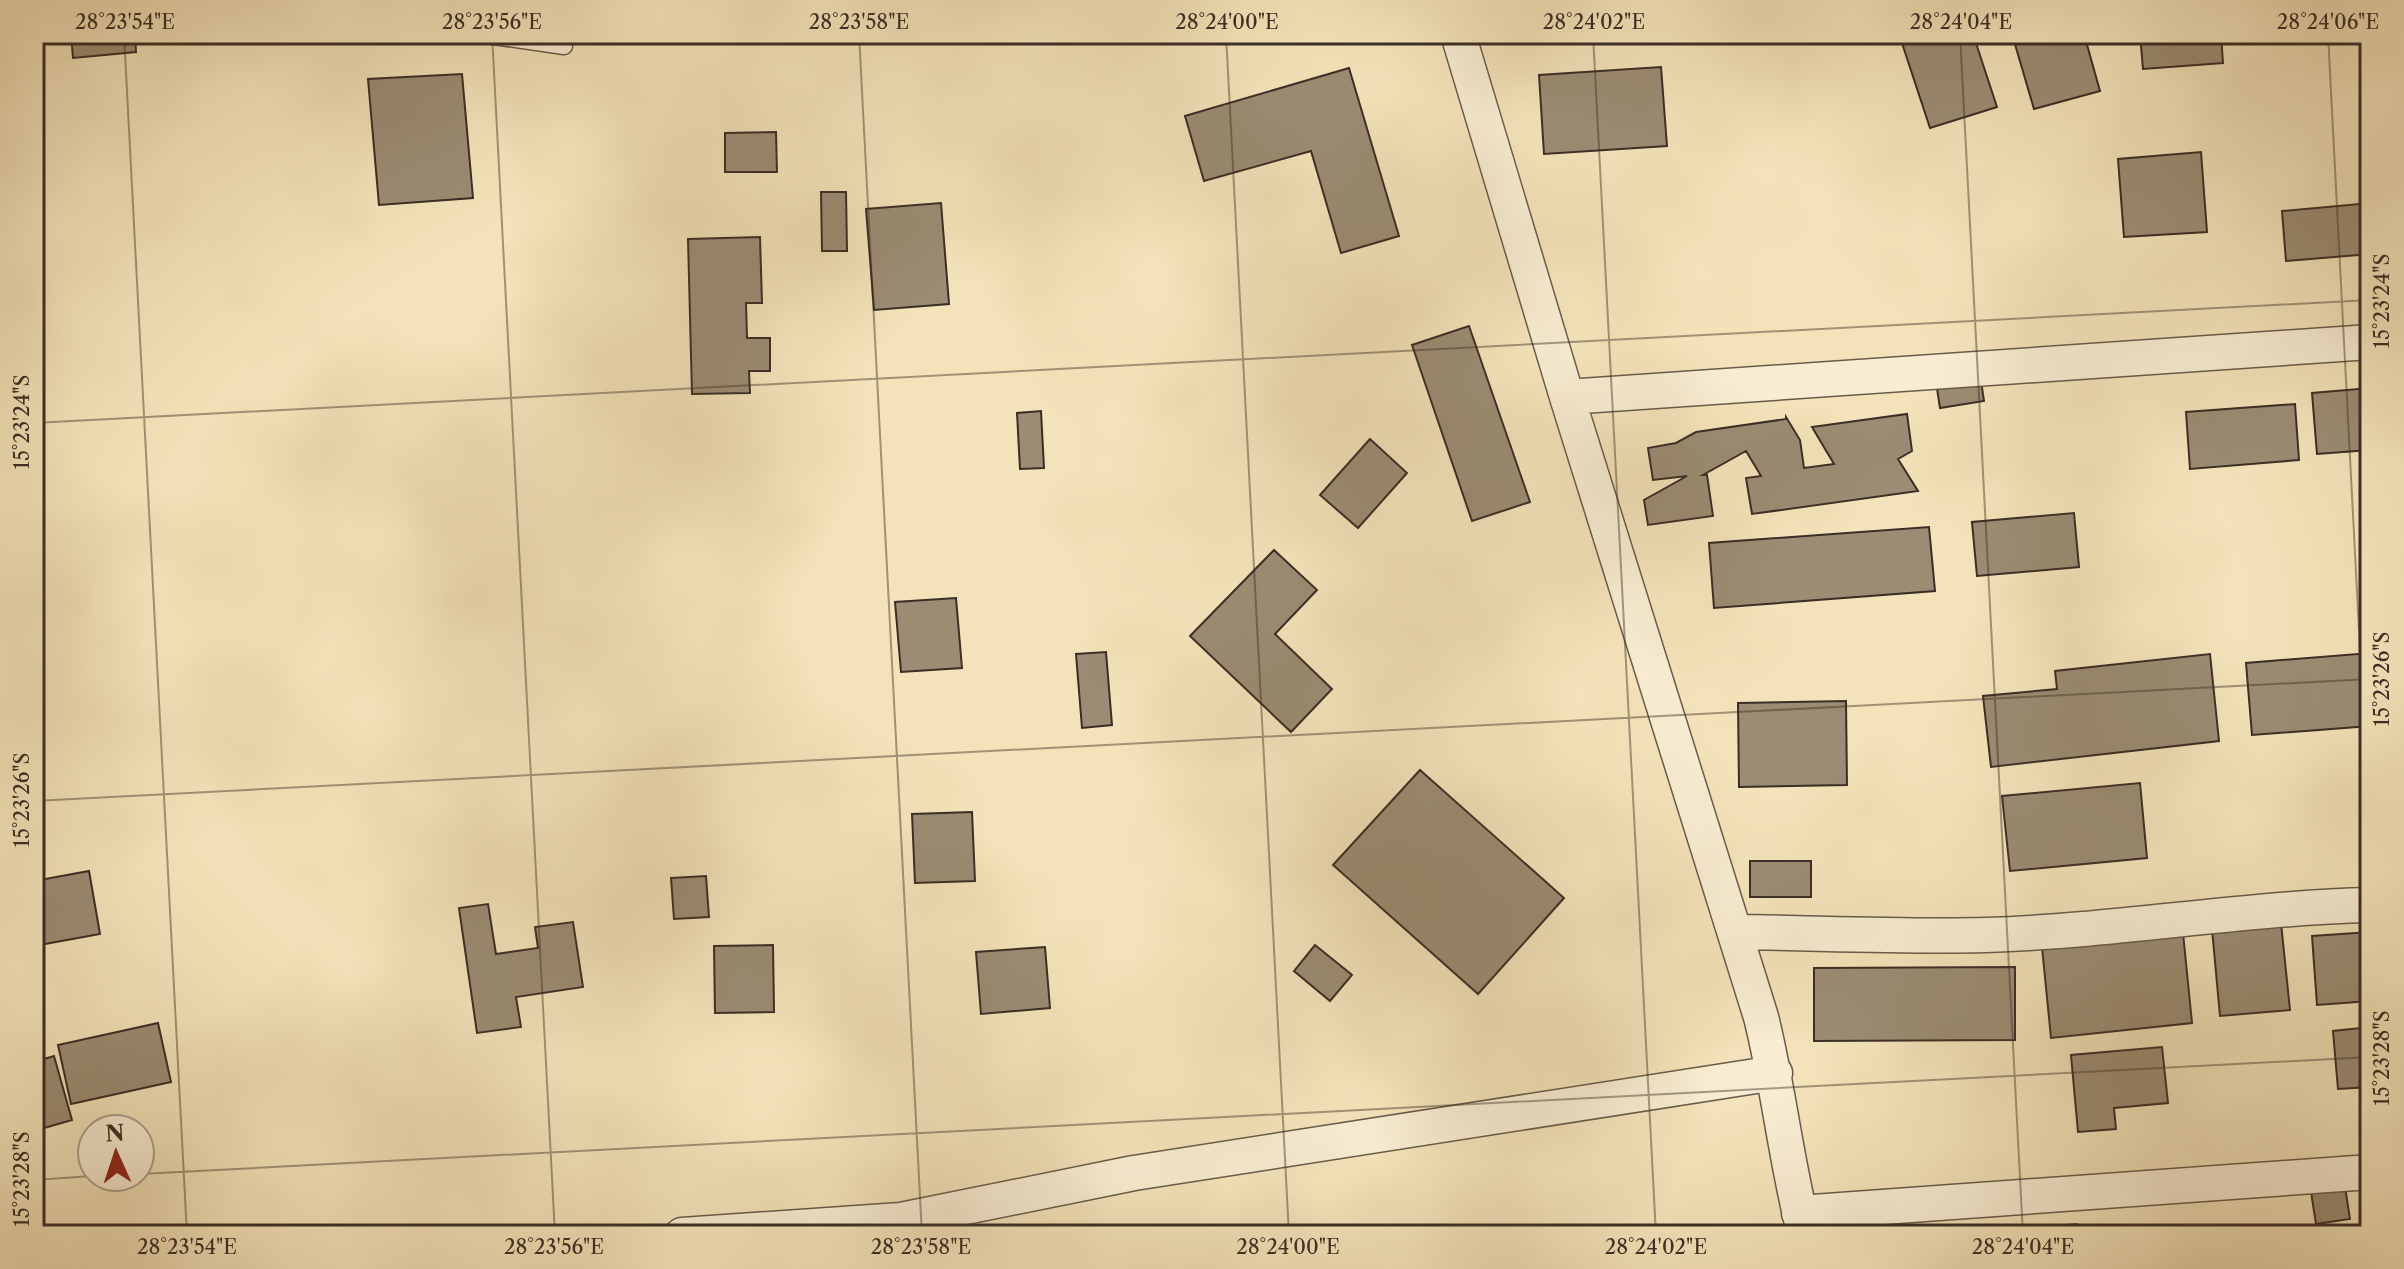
<svg xmlns="http://www.w3.org/2000/svg" width="2404" height="1269" font-family="'Libre Caslon Text',serif">
<style>
.building{fill:#9b8c73;stroke:#3a2e26;stroke-width:2}
.lines{fill:none;stroke-linecap:round;stroke-linejoin:round}
.service-casing{stroke:#685b4b;stroke-width:19}
.minor-casing{stroke:#685b4b;stroke-width:37}
.service{stroke:#f8edd2;stroke-width:16}
.minor{stroke:#f8edd2;stroke-width:34}
.ticks{fill:none;stroke:#3a2e26;stroke-width:2;stroke-opacity:0.45}
.neatline{fill:none;stroke:#3a2e26;stroke-width:3}
.ticks-label{font-size:20px;text-anchor:middle;fill:#3a2e26}
</style>
<rect width="100%" height="100%" fill="#f4e3ba"/>
<filter id="stains"><feTurbulence type="fractalNoise" baseFrequency=".0025" numOctaves="4"/><feColorMatrix values="0 0 0 0 .2 0 0 0 0 .09 0 0 0 0 .02 0 0 0 .5 -.17"/></filter>
<radialGradient id="worn" r=".72"><stop offset=".6" stop-color="#630" stop-opacity="0"/><stop offset="1" stop-color="#630" stop-opacity=".3"/></radialGradient>
<path class="building" d="M71,34H135L136,52L73,58Z
M1899,34H1973L1997,107L1930,128Z
M2012,34H2084L2100,91L2034,109Z
M2140,34H2221L2223,63L2143,69Z
M1661,67L1667,146L1544,154L1539,75Z
M1349,68L1399,236L1341,253L1311,151L1204,181L1185,116Z
M462,74L473,198L379,205L368,79Z
M776,132L777,172H725V133Z
M2201,152L2207,232L2124,237L2118,159Z
M821,192H846L847,251H822Z
M941,203L949,304L874,310L866,209Z
M2370,203V254L2286,261L2282,211Z
M760,237L762,303H746L747,338H770V371H749L750,393L692,394L688,239Z
M1469,326L1530,502L1472,521L1412,345Z
M1980,374L1984,401L1940,408L1936,382Z
M2370,388V450L2317,454L2312,393Z
M2295,404L2299,460L2190,469L2186,412Z
M1041,411L1044,468L1020,469L1017,413Z
M1907,414L1912,451L1898,459L1918,491L1752,514L1746,478L1761,476L1746,451L1703,475H1707L1713,516L1648,525L1644,500L1687,476L1653,480L1648,448L1676,443L1696,432L1786,419V417L1800,440L1804,468L1834,464L1812,427Z
M1370,439L1407,473L1358,528L1320,495Z
M2074,513L2079,567L1977,576L1972,522Z
M1929,527L1935,591L1714,608L1709,543Z
M1274,550L1317,590L1275,634L1332,689L1291,732L1190,636Z
M956,598L962,668L901,672L895,602Z
M1106,652L1112,725L1082,728L1076,654Z
M2370,653V726L2252,735L2246,663Z
M2210,654L2219,741L1991,767L1983,696L2057,689L2055,671Z
M1846,701L1847,785L1739,787L1738,703Z
M1420,770L1564,898L1478,994L1333,865Z
M2140,783L2147,858L2010,871L2002,796Z
M972,812L975,881L915,883L912,814Z
M1750,861H1811V897H1750Z
M89,871L100,934L34,946V881Z
M706,876L709,917L674,919L671,878Z
M488,904L496,954L538,948L535,927L573,922L583,987L516,997L521,1027L477,1033L459,908Z
M2281,923L2290,1010L2220,1016L2212,929Z
M2370,932V1001L2317,1005L2312,936Z
M2183,933L2192,1023L2051,1038L2042,947Z
M773,945L774,1012L715,1013L714,946Z
M1315,945L1352,975L1330,1001L1294,971Z
M1045,947L1050,1008L981,1014L976,952Z
M2015,967V1040L1814,1041V968Z
M158,1023L171,1082L71,1104L58,1045Z
M2370,1027V1087L2338,1089L2333,1031Z
M2162,1047L2168,1103L2114,1108L2116,1129L2078,1132L2071,1055Z
M54,1056L72,1120L34,1131V1062Z
M2343,1174L2350,1219L2316,1224L2309,1179Z
M2367,1197H2370V1235Z
M2077,1224L2078,1235H1946Z
M2234,1230V1235H2166Z"/>
<g class="lines">
<g class="service-casing">
<path id="service" d="M480,34L564,46"/>
</g>
<g class="minor-casing">
<path id="minor" d="M1458,34L1567,397L1761,1017C1779,1089 1786,1163 1805,1235
M1567,397L2370,342
M1736,932C1819,933 1903,937 1986,935C2115,931 2242,908 2370,905
M1799,1213L2370,1172
M901,1220L1134,1173L1775,1073
M682,1235L901,1220L903,1235"/>
</g>
<use href="#service" class="service"/>
<use href="#minor" class="minor"/>
</g>
<path class="ticks" d="M124,34L187,1235M492,34L555,1235M859,34L922,1235M1226,34L1289,1235M1593,34L1656,1235M1960,34L2023,1235M2328,34L2370,842M34,44L226,34M34,423L2370,300M34,801L2370,679M140,1174L2370,1057M34,1180L92,1176"/>
<rect width="2404" height="1269" fill="none" stroke="#f4e3ba" stroke-width="88"/>
<g transform="translate(116 1153) rotate(357)"><circle r="38" fill="#f8edd2" stroke="#aca18d" stroke-width="2"/>
<path d="M0-6L14 30L0 20L-14 30Z" fill="#8f2418"/>
<text y="-12" font-size="22" font-weight="bold" text-anchor="middle" fill="#3a2e26">N</text>
</g>
<rect x="44" y="44" width="2316" height="1181" class="neatline"/>
<g class="ticks-label">
<text x="125" y="29">28°23'54"E</text>
<text x="492" y="29">28°23'56"E</text>
<text x="859" y="29">28°23'58"E</text>
<text x="1227" y="29">28°24'00"E</text>
<text x="1594" y="29">28°24'02"E</text>
<text x="1961" y="29">28°24'04"E</text>
<text x="2328" y="29">28°24'06"E</text>
<text transform="translate(2382 301) rotate(-90)" y="7">15°23'24"S</text>
<text transform="translate(22 422) rotate(-90)" y="7">15°23'24"S</text>
<text transform="translate(2382 679) rotate(-90)" y="7">15°23'26"S</text>
<text transform="translate(22 800) rotate(-90)" y="7">15°23'26"S</text>
<text transform="translate(2382 1058) rotate(-90)" y="7">15°23'28"S</text>
<text transform="translate(22 1179) rotate(-90)" y="7">15°23'28"S</text>
<text x="187" y="1254">28°23'54"E</text>
<text x="554" y="1254">28°23'56"E</text>
<text x="921" y="1254">28°23'58"E</text>
<text x="1288" y="1254">28°24'00"E</text>
<text x="1656" y="1254">28°24'02"E</text>
<text x="2023" y="1254">28°24'04"E</text>
</g>
<rect width="100%" height="100%" filter="url(#stains)"/>
<rect width="100%" height="100%" fill="url(#worn)"/>
</svg>
